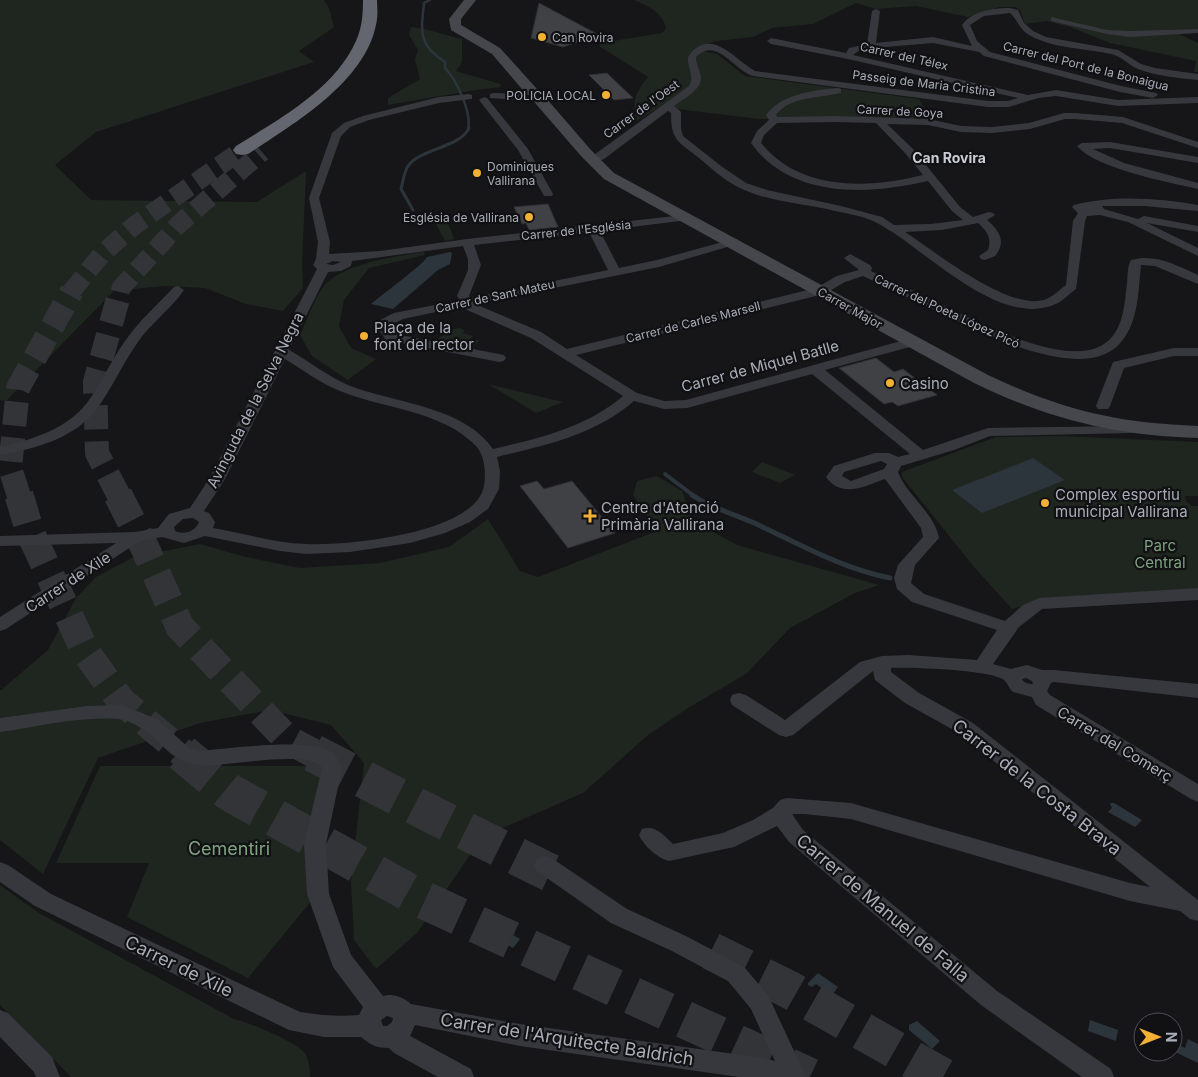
<svg xmlns="http://www.w3.org/2000/svg" width="1198" height="1077" font-family="Inter,sans-serif">
<style>
.green{fill:#1e261f}
.water{fill:#2c353c}
.lines{fill:none;stroke-linecap:round;stroke-linejoin:round}
.stream-far3{stroke:#2c353c;stroke-width:2.5}
.stream-far2{stroke:#2c353c;stroke-width:3}
.stream-far1{stroke:#2c353c;stroke-width:4}
.stream{stroke:#2c353c;stroke-width:5}
.building{fill:#404145;stroke:#303034}
.highway-tunnel-far3{stroke:#333438;stroke-width:19;stroke-dasharray:19 9;stroke-linecap:butt}
.highway-tunnel-far2{stroke:#333438;stroke-width:24;stroke-dasharray:24 12;stroke-linecap:butt}
.highway-tunnel-far1{stroke:#333438;stroke-width:29;stroke-dasharray:29 15;stroke-linecap:butt}
.highway-tunnel{stroke:#333438;stroke-width:38;stroke-dasharray:38 19;stroke-linecap:butt}
.street{fill:#37383d;fill-rule:evenodd}
.secondary{fill:#45474d;fill-rule:evenodd}
.highway{fill:#63666e;fill-rule:evenodd}
.poi-dot{fill:#f2b134;stroke:#111113;stroke-width:2}
.labels{text-anchor:middle;dominant-baseline:central;stroke-width:4.5;stroke-linejoin:round;paint-order:stroke}
.far-poi-label{font-size:12px;fill:#a8adb8;stroke:#111113;text-anchor:start}
.far-street-label{font-size:12px;fill:#a8adb8;stroke:#111113}
.far-neighbourhood-label{font-size:14px;font-weight:bold;fill:#c9ccd4;stroke:#111113}
.poi-label{font-size:15px;fill:#a8adb8;stroke:#111113;text-anchor:start}
.street-label{font-size:15px;fill:#a8adb8;stroke:#111113}
.park-label{font-size:15px;fill:#7fa381;stroke:#111113}
.near-street-label{font-size:18px;fill:#a8adb8;stroke:#111113}
.near-park-label{font-size:18px;fill:#7fa381;stroke:#111113}
</style>
<rect width="100%" height="100%" fill="#161618"/>
<path class="green" d="M0,0H324L329,8L334,27L299,51L314,62L96,132L55,165L91,200L257,202L306,171L302,264L303,288L283,311L246,304L205,288L164,286L114,291L6,401L0,400Z
M634,0H1198V29L1171,30L1198,43V72H1194L1196,61L1110,43L1070,27L1047,21L1025,24L1020,10L1015,7H999L968,17L916,6L876,9L856,3L813,24L772,28L753,37L716,41L694,49L717,54L745,76L919,99L928,115L918,121L760,119L660,107L636,121C632,101 635,93 648,77L599,46L601,43L662,33L666,29C664,13 647,5 634,0Z
M411,27C429,29 444,35 462,39V62L456,71L500,84L501,87L476,90L388,105V98L420,79L415,59L418,50L409,35Z
M429,211L445,215L454,239L445,241Z
M424,252L425,255L369,268L344,300L339,326L351,348L376,359L348,380L312,356L300,335C307,321 312,304 321,290C337,264 396,256 424,252Z
M459,328L465,330L463,333L473,336L471,338L480,341L471,347L438,339L447,331Z
M488,384L563,402L536,413Z
M1061,436L1198,442V496H1185L1186,501L1192,506H1198V589L1033,603L1012,609L974,567L902,477V472L996,437Z
M762,462L795,475L780,483L752,472Z
M657,476L682,491L692,520L737,545L879,585L855,593L790,628L746,674L688,708L648,735L583,793L482,837L417,933L376,969L354,940L351,881L364,763L331,725L270,710L200,723L98,758L43,874L0,840V691L48,650L76,598L96,577L134,557L200,544L246,557L300,568L380,563L449,547L488,519L520,571L538,577L657,531L633,495L637,481Z
M100,766H329L312,900L248,978L127,917L149,863H56Z
M0,885L39,913L234,1019C250,1023 292,1040 303,1051C309,1058 310,1068 310,1077H71L0,1005Z"/>
<path class="water" d="M450,252L452,253L450,264L438,270L393,309L371,304C380,296 424,264 427,257Z
M1033,458L1065,480L982,513L952,490Z
M1110,803H1114L1142,820L1135,827L1108,812L1112,808Z
M492,924L496,925L520,939L513,948L490,935L493,931L490,927Z
M818,973L838,987L832,995L816,984L812,987L808,985V983Z
M1090,1020L1118,1030L1116,1041L1088,1031Z
M917,1021L940,1041L932,1049L909,1030V1025Z
M1188,1039L1198,1044V1063L1173,1051V1042L1185,1048Z"/>
<g class="lines">
<path class="stream-far3" d="M430,0L424,3C421,32 418,45 445,62V68C457,81 472,112 468,130"/>
<path class="stream-far2" d="M413,210L401,189C403,182 404,172 408,166C421,148 460,148 469,128"/>
<path class="stream-far1" d="M665,474L694,496"/>
<path class="stream" d="M692,495C711,508 731,513 752,522C798,543 840,568 890,578"/>
</g>
<path class="building" d="M539,3L599,35L563,47L531,38Z
M607,73L633,98L614,100L589,75Z
M548,204L558,227L529,230L526,223L522,224L514,207Z
M876,358L894,372L903,369L937,395L898,406L892,402L884,404L839,368Z
M537,481L544,489L572,481L615,533L568,548L520,486Z"/>
<g class="lines">
<path class="highway-tunnel-far3" d="M71,292L102,254L135,225L242,150
M120,292L121,288L179,224L262,152"/>
<path class="highway-tunnel-far2" d="M19,496L10,468L18,388L72,291
M119,496L97,453L95,382L120,291"/>
<path class="highway-tunnel-far1" d="M19,495L30,532L85,651L121,701L184,754
M118,495L145,548L180,627L287,739L315,754"/>
<path class="highway-tunnel" d="M182,753L229,792L417,897L810,1077
M313,753L435,816L567,881
M711,951L790,990L943,1077"/>
<path class="street" d="M1010,8L1018,10L1024,23L1033,31L1046,37L1118,50L1141,64L1155,68L1198,74V80C1178,78 1157,76 1138,69C1128,65 1122,56 1111,54C1084,48 1054,49 1029,35C1019,29 1017,19 1010,13L984,16L970,25L977,41L990,52L1121,86L1156,93L1158,95L1153,98L1120,92L984,56L979,52L933,43L861,49L853,55L1028,95L1056,90L1118,100L1198,97V103L1118,106L1056,96L1038,98L1009,107H988L753,76C733,70 717,36 696,57C696,65 700,70 701,77C702,90 683,99 674,106L681,112V129L683,136L721,166L746,183L767,190L841,206L882,217L894,225L931,224L963,220L952,211L928,181C868,195 791,199 751,143L757,131L769,120L766,115C781,94 814,90 838,88L841,89V93C820,98 790,96 776,115L777,117L835,116L928,119L961,126L992,127L1029,123L1064,113H1075L1123,117L1198,142V148L1122,123L1075,119H1065L1030,129L992,133L961,132L928,125L887,124L913,149L960,207L973,217L989,212L993,213L995,215L987,220C999,230 1007,242 995,256L985,260L981,259L979,256L988,250C992,238 987,231 978,223L942,230L905,232C936,252 1007,310 1044,300C1053,297 1059,290 1066,285L1073,221L1078,213L1072,207L1074,205C1114,195 1157,198 1198,205V211L1144,206H1102L1104,209L1138,219L1144,216L1198,226V232L1147,223L1198,248V256L1128,222L1100,215L1087,216L1085,221L1076,289C1070,293 1065,299 1058,303C999,332 924,246 875,222C861,215 842,213 827,209C798,203 765,201 738,187C724,180 711,168 699,158C678,141 671,141 671,113L668,111L604,159L592,163L587,160L689,86C695,76 687,68 688,57C710,25 735,60 755,71L988,101H1008L1018,98L848,59L771,44L767,41L771,38L846,53L849,48L867,44L872,11L876,9L880,11L876,43L933,37L972,46L962,25C972,11 993,8 1010,8ZM835,122L876,123L905,153L923,175C868,189 800,191 761,143L764,135L777,123Z
M1051,17L1107,30L1130,31L1198,29V33L1130,37L1107,34L1051,21Z
M493,93L521,94L526,97L521,100L490,98V94Z
M469,94L472,95V99L439,103L369,120L350,127L341,136L319,198L330,242L329,254L380,251L467,239L684,215L690,218L688,220L600,231L619,268L657,260L730,240L736,243L734,245L659,267L475,304L541,332L567,349L816,288L837,276L859,270L844,258L850,254L870,265L872,268L871,271C895,282 919,293 943,305C979,322 1079,377 1112,337C1124,323 1125,300 1127,283C1128,275 1127,267 1131,260C1155,253 1176,265 1198,275V284L1155,266L1141,265C1138,291 1139,320 1122,341C1086,388 975,330 935,310C911,299 887,288 863,276L845,282L824,294L576,355L637,393L664,401L686,400L912,338L919,342L917,345L825,370L923,450L988,428L1136,426L1138,429L1136,432L1131,433L990,436L954,450L901,466L898,472C907,496 934,512 939,538L915,565L911,583L924,594L1005,621L1023,605L1039,598L1198,588V600L1042,609L1019,627L993,664L1011,669L1027,665L1042,670H1054L1198,684V698L1054,682L1051,683L1047,691L1050,695L1198,784V802L1191,799L1036,705L1032,697L1013,692C1009,689 1008,683 1004,680C992,670 909,667 891,668V672L919,693L973,723L1198,900V921L1190,919L1180,911L1130,901L851,819L805,814H792L803,830L997,991L1111,1069L1114,1077H1082L981,1005L789,842L777,826L734,847L669,861C657,858 644,846 639,835L642,829C656,825 663,835 673,844L723,833L753,820L773,808L780,800L787,798L851,803L1130,883L1150,887L959,733L905,703L875,680L873,671L793,735L786,737L779,735L732,705L730,700L732,695L739,693L746,695L785,720L860,662L882,656L909,655L977,660L997,630L912,602L897,589L894,578L898,565L923,537L921,528L885,479C865,486 842,499 826,477L834,466L875,453H889L898,457L910,454L812,374L687,408L664,409L634,401C595,435 546,445 497,457L500,471L499,489L488,509L470,522L445,533L410,543L350,552L306,554L280,551L205,536L184,543L162,537L140,541L6,629L0,631V617L116,543L0,546V536L135,532L158,528L169,514L190,508L209,479L317,269L313,265L316,259L318,242L309,198L332,133L344,123L363,116L439,97ZM589,232L608,270L471,298L469,296L481,265L474,245ZM463,246L468,259V270L457,296L460,300L394,313L380,320L379,330L386,340L499,362L504,361L506,358L504,355L395,334L391,329V325L403,319L464,306L467,310L531,338L623,396C585,428 540,438 493,449C464,406 393,403 348,385C327,376 309,361 289,350L328,272L341,271L351,266L352,261ZM333,261L341,262L333,265L326,264ZM285,359C303,370 320,383 340,391C384,409 441,410 476,446C485,456 486,473 484,486C475,534 345,546 306,544C274,543 244,533 213,528L215,522L209,513L204,511L225,479ZM881,461L887,464L884,469L851,481L842,476L844,472ZM193,518L199,522C195,532 184,535 175,531L174,527L183,519ZM1026,678L1032,681L1033,684C1028,684 1024,683 1022,679Z
M484,97L487,98L528,149L553,194L552,196H544L543,194L518,150L479,100Z
M1110,142L1198,157V163L1110,148L1093,149L1124,163L1198,183V189C1168,182 1097,169 1077,146L1082,143Z
M178,286L184,290C171,309 151,323 138,342C122,364 112,389 96,410C73,439 34,449 0,455V447C31,440 67,429 87,403C101,383 111,361 125,341C139,321 157,305 174,287Z
M1174,348H1198V356H1174L1124,368L1110,406L1108,409H1098L1096,406L1113,362Z
M122,705L157,719L189,748L200,751C226,749 317,736 334,754C338,758 340,764 342,768L326,844L329,894L351,955L383,996C393,993 403,997 411,1004L520,1024L763,1058L775,1061L751,1009L728,981L672,951L611,923L537,871L534,865L537,859L545,856L553,859L627,909L688,937L744,967L768,995L806,1077H739L520,1046L415,1025L410,1036L412,1037L471,1069L474,1077H438L394,1053L389,1048C377,1048 370,1045 361,1037H324L289,1030L35,906L0,882V862L8,865L51,894L300,1012C320,1015 339,1017 359,1015L363,1007L333,967L307,894L304,844L322,768C311,748 222,768 199,765C168,761 165,743 143,729C136,725 125,719 118,719C79,716 38,727 0,732V718L87,706ZM387,1016L393,1018L392,1022L387,1026H383L381,1020Z
M0,1010L8,1013L52,1057L60,1077H36L34,1072L0,1037Z"/>
<path class="secondary" d="M464,0H476L461,19V25L500,48L537,89L539,92L537,95H527L492,54L451,30L449,19Z
M541,97L546,98L591,150L614,173L988,375C1062,410 1116,423 1198,426V438C1116,436 1048,419 974,383L604,179L581,156L536,104L534,101Z"/>
<path class="highway" d="M363,0H377C377,6 378,13 377,19C369,80 295,123 248,154L242,155L236,154L233,150L236,146C279,119 334,90 356,41C362,28 363,14 363,0Z"/>
</g>
<g class="poi-dot">
<circle cx="542" cy="37" r="5"/>
<circle cx="606" cy="95" r="5"/>
<circle cx="477" cy="173" r="5"/>
<circle cx="529" cy="217" r="5"/>
<circle cx="364" cy="336" r="5"/>
<circle cx="890" cy="383" r="5"/>
<circle cx="1045" cy="503" r="5"/>
<path d="M587.5 508.5h5v5h5v5h-5v5h-5v-5h-5v-5h5z"/>
</g>
<g class="labels">
<g class="far-poi-label">
<text x="552" y="37">Can Rovira</text>
<text x="596" y="95" text-anchor="end">POLICIA LOCAL</text>
<text x="487" y="166">Dominiques<tspan x="487" dy="14">Vallirana</tspan></text>
<text x="519" y="217" text-anchor="end">Església de Vallirana</text>
</g>
<g class="far-street-label">
<text transform="translate(904 56) rotate(13)">Carrer del Télex</text>
<text transform="translate(1086 66) rotate(14)">Carrer del Port de la Bonaigua</text>
<text transform="translate(924 83) rotate(7)">Passeig de Maria Cristina</text>
<text transform="translate(641 109) rotate(-36)">Carrer de l'Oest</text>
<text transform="translate(900 111) rotate(3)">Carrer de Goya</text>
<text transform="translate(576 230) rotate(-6)">Carrer de l'Església</text>
<text transform="translate(495 296) rotate(-12)">Carrer de Sant Mateu</text>
<text transform="translate(850 308) rotate(29)">Carrer Major</text>
<text transform="translate(947 311) rotate(25)">Carrer del Poeta López Picó</text>
<text transform="translate(693 322) rotate(-14)">Carrer de Carles Marsell</text>
</g>
<g class="far-neighbourhood-label">
<text x="949" y="157">Can Rovira</text>
</g>
<g class="poi-label">
<text x="374" y="327">Plaça de la<tspan x="374" dy="17">font del rector</tspan></text>
<text x="900" y="383">Casino</text>
<text x="1055" y="494">Complex esportiu<tspan x="1055" dy="17">municipal Vallirana</tspan></text>
<text x="601" y="507">Centre d'Atenció<tspan x="601" dy="17">Primària Vallirana</tspan></text>
</g>
<g class="street-label">
<text transform="translate(760 366) rotate(-15)">Carrer de Miquel Batlle</text>
<text transform="translate(255 400) rotate(-63)">Avinguda de la Selva Negra</text>
<text transform="translate(68 582) rotate(-33)">Carrer de Xile</text>
<text transform="translate(1115 744) rotate(31)">Carrer del Comerç</text>
</g>
<g class="park-label">
<text x="1160" y="545">Parc<tspan x="1160" dy="17">Central</tspan></text>
</g>
<g class="near-street-label">
<text transform="translate(1037 787) rotate(38)">Carrer de la Costa Brava</text>
<text transform="translate(883 908) rotate(40)">Carrer de Manuel de Falla</text>
<text transform="translate(179 966) rotate(26)">Carrer de Xile</text>
<text transform="translate(567 1039) rotate(9)">Carrer de l'Arquitecte Baldrich</text>
</g>
<g class="near-park-label">
<text x="229" y="848">Cementiri</text>
</g>
</g>
<g transform="translate(1158 1037) rotate(90)"><circle r="24" fill="#111113" stroke="#4d4f55"/>
<path d="M0-4L9 19L0 12L-9 19Z" fill="#f2b134"/>
<text y="-8" font-size="14" font-weight="bold" text-anchor="middle" fill="#a8adb8">N</text>
</g>
</svg>
